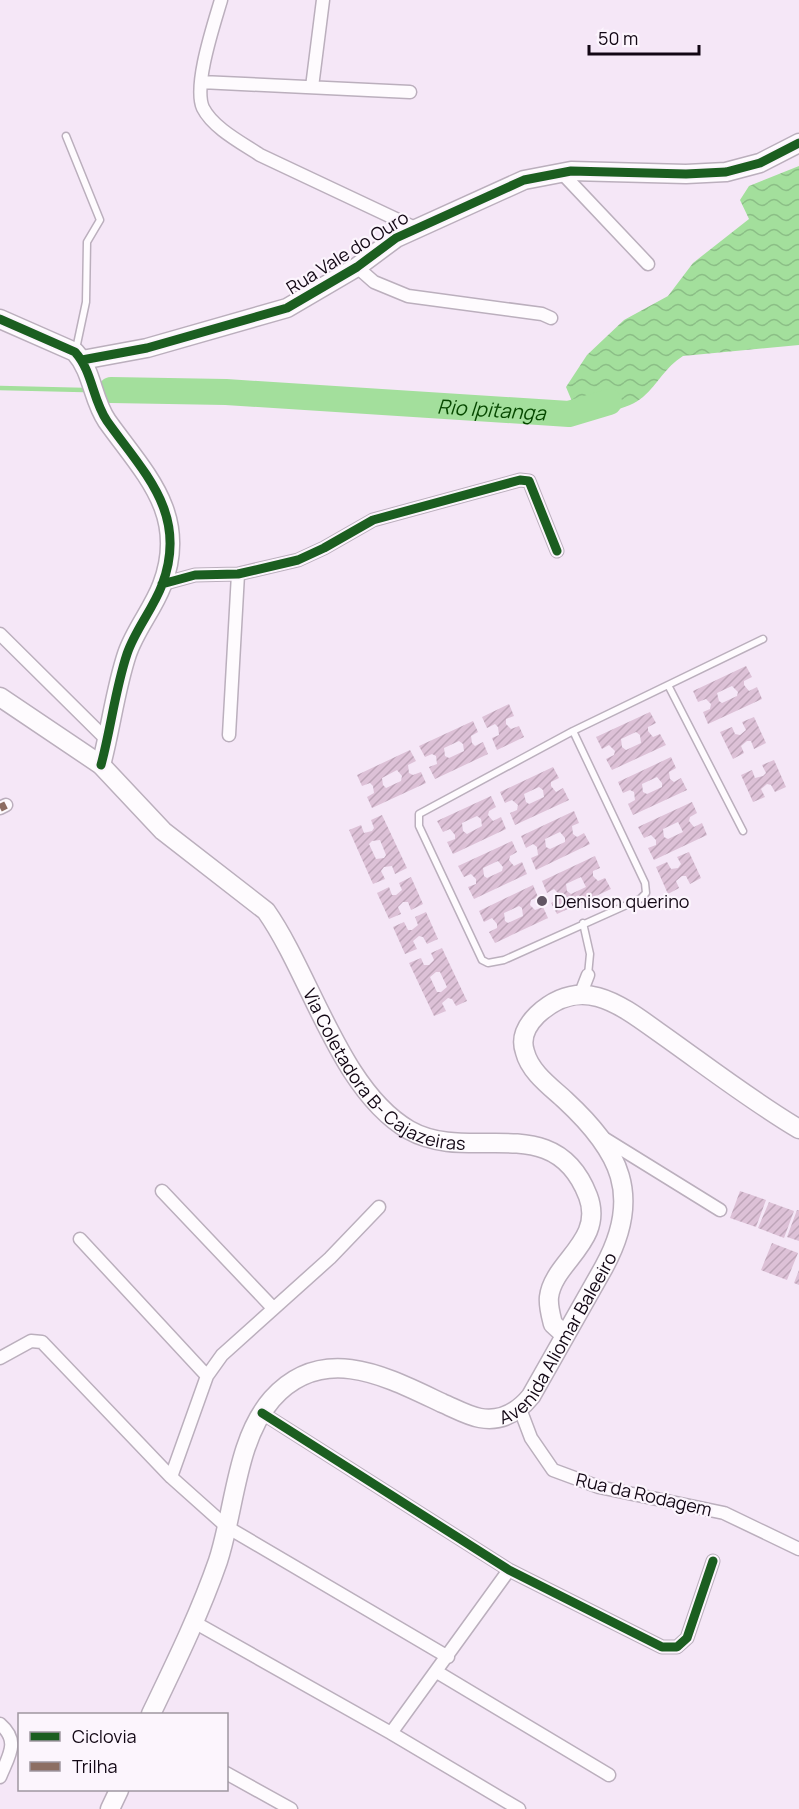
<svg xmlns="http://www.w3.org/2000/svg" width="799" height="1809" font-family="Manrope,sans-serif">
<style>
.water{fill:url(#water-waves)}
.lines{fill:none;stroke-linecap:round;stroke-linejoin:round}
.stream{stroke:#a3df9c;stroke-width:4.5}
.river{stroke:#a3df9c;stroke-width:26}
.building{fill:url(#building-hatch);fill-rule:evenodd}
.lane-casing{stroke:#bbafbd;stroke-width:9}
.street-casing{stroke:#bbafbd;stroke-width:15}
.secondary-casing{stroke:#bbafbd;stroke-width:21}
.lane{stroke:#fefbfe;stroke-width:6}
.street{stroke:#fefbfe;stroke-width:12}
.secondary{stroke:#fefbfe;stroke-width:18}
.quiet{stroke:#8d6e63;stroke-width:8;stroke-dasharray:15 8;stroke-linecap:butt}
.cycleway-casing{stroke:#fcf5fd;stroke-width:13}
.cycleway{stroke:#1b5e20;stroke-width:9}
.poi-dot{fill:#615563;stroke:#fcf5fd;stroke-width:2}
.labels{text-anchor:middle;dominant-baseline:central;stroke-width:4.5;stroke-linejoin:round;paint-order:stroke}
.street-label{font-size:18px;fill:#120714;stroke:#fcf5fd}
.poi-label{font-size:18px;fill:#120714;stroke:#fcf5fd;text-anchor:start}
.water-label{font-size:20px;font-style:italic;fill:#074900;stroke:#fcf5fd}
</style>
<defs>
<pattern id="water-waves" width="16" height="10" patternUnits="userSpaceOnUse" patternTransform="scale(1.5)"><rect width="16" height="10" fill="#a3df9c"/><path d="M0 5q4-4 8 0t8 0" fill="none" stroke="#8bbe86"/></pattern>
<pattern id="building-hatch" width="6" height="6" patternUnits="userSpaceOnUse" patternTransform="scale(1.5)"><rect width="6" height="6" fill="#ddc1d7"/><path d="M-1 1l2-2M0 6l6-6M5 7l2-2" fill="none" stroke="#bda4b8"/></pattern>
</defs>
<rect width="100%" height="100%" fill="#f5e7f7"/>
<path class="water" d="M799,166V345L683,356C665,367 658,384 643,397C628,410 598,414 579,418L566,387L587,355L624,320L668,296L693,263L749,219L740,200L749,186Z"/>
<g class="lines">
<path class="stream" d="M0,388L84,390"/>
<path class="river" id="s1" d="M111,390L226,392L569,414L609,402"/>
</g>
<path class="building" d="M746,666L752,677L744,681V685L749,691L757,687L762,699L708,724L703,712L710,709L711,704L706,699L698,702L693,691ZM732,686L738,692L737,696L722,703L719,701L717,693Z
M509,704L514,716L506,719V724L511,729L519,726L524,737L497,750L492,738L499,735L498,727L495,724L487,728L482,717Z
M650,712L656,723L648,727V731L653,737L660,734L666,745L612,770L606,759L614,755L615,751L609,745L602,749L596,737ZM636,732L640,735L641,743L626,750L622,747L621,739Z
M754,717L766,743L754,749L751,741H747L741,746L744,753L733,759L720,732L732,727L735,734L740,735L746,730L742,722Z
M473,721L478,732L471,736L472,743L475,746L483,742L488,754L435,779L429,767L437,764L436,756L432,754L425,757L419,746ZM459,741L463,744L464,751L449,758L445,756L444,748Z
M410,750L416,761L408,765L409,773L413,775L421,772L426,783L372,808L367,797L374,793L373,786L370,783L362,786L357,775ZM397,770L402,776L401,781L386,788L383,785L382,778Z
M671,757L676,768L669,772L670,779L674,782L681,778L687,790L633,815L628,804L635,800L634,792L630,790L623,793L618,782ZM657,777L662,783V787L647,794L643,792L642,784Z
M774,760L786,787L775,792L771,785L767,784L761,789L765,797L753,802L741,775L752,770L755,778L763,776L766,773L762,765Z
M553,767L559,778L551,782V786L556,792L563,788L569,800L515,825L510,813L517,810L518,805L512,800L505,803L500,792ZM539,787L543,790L544,797L529,804L526,802L524,794Z
M491,796L496,807L489,811L488,815L493,821L501,817L506,829L453,854L447,842L455,839V835L450,829L443,832L437,821ZM477,816L481,819L482,826L467,834L463,831L462,823Z
M692,802L697,813L690,817L689,821L694,827L702,823L707,835L654,860L648,848L656,845V840L651,835L644,838L638,827ZM678,822L683,832L668,839L664,837L663,829Z
M574,811L579,823L572,826L573,834L577,837L584,833L590,844L536,870L531,858L538,855L537,847L533,844L526,848L521,836ZM560,832L565,838V842L550,849L546,847L545,839Z
M382,815L407,868L395,874L392,866L384,867L381,871L385,879L373,884L349,830L361,825L364,833L372,831L374,828L371,820ZM380,840L386,855L384,858L376,859L369,844L372,841Z
M512,841L517,852L510,856L509,860L514,866L522,862L527,874L474,899L468,887L476,884V879L471,874L464,877L458,866ZM498,861L503,867L502,871L487,878L484,876L483,868Z
M689,852L701,878L690,884L686,876H682L676,881L679,888L668,894L656,867L667,862L671,869L678,868L681,864L677,857Z
M595,856L600,868L593,871V876L598,881L605,878L611,889L557,914L551,903L559,899L560,895L554,889L547,893L542,881ZM581,877L586,887L571,894L567,891L566,884Z
M411,877L423,904L411,910L408,902H403L398,907L401,914L389,919L377,893L389,887L392,895H396L402,890L399,883Z
M533,885L538,897L531,900L530,905L535,910L543,907L548,918L495,943L489,932L497,928V924L492,918L484,922L479,911ZM519,906L522,908L523,916L508,923L505,921L504,913Z
M426,912L438,939L427,944L423,937L419,936L413,941L417,949L405,954L393,927L404,922L408,930H412L418,925L415,917Z
M442,948L467,1001L456,1006L452,999L448,998L442,1003L446,1011L434,1016L409,963L421,958L424,965H429L434,960L431,953ZM436,972H440L447,987L441,992H437L430,977Z
M740,1191L766,1200L756,1227L730,1218Z
M769,1202L794,1211L784,1238L758,1228Z
M797,1210H799V1241L787,1237Z
M772,1243L798,1253L787,1280L761,1270Z
M799,1270V1285L794,1283Z"/>
<g class="lines">
<g class="lane-casing">
<path id="lane" d="M66,136L100,220L87,242L86,302L76,349
M668,685L743,831
M573,731L419,814V826L482,960L488,963L504,960L640,899L646,893L645,883L573,731L763,639
M583,923L590,954L588,975"/>
</g>
<g class="street-casing">
<path id="street" d="M221,0C214,24 193,86 203,108C213,128 242,143 260,155L415,228
M201,82L410,92
M312,87L323,0
M561,172L648,264
M357,267L374,282L408,296L542,314L551,318
M162,584L195,575L238,574L298,560L324,548L373,520L520,480L529,481L557,551
M0,634L107,740
M229,735L238,574
M0,808L6,805
M581,993L588,975
M602,1137L720,1210
M162,1191L273,1308
M80,1239L207,1376
M0,1358L31,1341L42,1342L171,1477L227,1527L448,1657
M520,1409L531,1438L553,1470L599,1487L724,1513L799,1549
M262,1413L509,1570L662,1647H677L687,1638L713,1561
M171,1477L207,1376L222,1355L330,1258L379,1207
M194,1622L391,1733L509,1570
M437,1672L609,1775
M0,1724C20,1741 9,1755 0,1777
M391,1733L519,1809
M226,1773L291,1809"/>
</g>
<g class="secondary-casing">
<g id="secondary">
<path d="M0,319L75,352C93,372 92,399 107,421C144,473 189,514 162,585C153,609 135,630 127,654C115,690 111,728 101,765"/>
<path d="M82,360L147,348L287,308L357,267L396,238L524,180L571,171L686,174L726,172L760,163L799,143"/>
<path id="s2" d="M0,697L101,765L163,831L266,911C311,975 340,1090 409,1130C471,1165 554,1108 588,1196C605,1241 553,1262 549,1297C548,1306 551,1316 553,1324L565,1335"/>
<path id="s3" d="M151,1714C175,1664 200,1613 218,1561C235,1509 236,1440 272,1399C323,1342 387,1377 442,1403C454,1408 468,1416 480,1418C502,1422 518,1412 531,1396L604,1267C643,1196 620,1151 565,1100C551,1087 530,1072 525,1052C520,1038 527,1025 537,1015C580,975 617,1002 657,1031C704,1064 750,1100 799,1129"/>
<path d="M110,1809L119,1790"/>
</g>
</g>
<use href="#lane" class="lane"/>
<use href="#street" class="street"/>
<use href="#secondary" class="secondary"/>
<path class="quiet" d="M0,808L6,805"/>
<g class="cycleway-casing">
<path id="cycleway" d="M0,319L75,352C93,372 92,399 107,421C144,473 189,514 162,585C153,609 135,630 127,654C115,690 111,728 101,765
M82,360L147,348L287,308L357,267L396,238L524,180L571,171L686,174L726,172L760,163L799,143
M162,584L195,575L238,574L298,560L324,548L373,520L520,480L529,481L557,551
M262,1413L509,1570L662,1647H677L687,1638L713,1561"/>
</g>
<use href="#cycleway" class="cycleway"/>
</g>
<circle class="poi-dot" cx="542" cy="901" r="6"/>
<g class="labels">
<g class="street-label">
<text transform="translate(347 252) rotate(-32)">Rua Vale do Ouro</text>
<text stroke="none"><textPath href="#s2" startOffset="549">Via Coletadora B- Cajazeiras</textPath></text>
<text stroke="none"><textPath href="#s3" startOffset="687">Avenida Aliomar Baleeiro</textPath></text>
<text transform="translate(644 1494) rotate(13)">Rua da Rodagem</text>
</g>
<g class="poi-label">
<text x="554" y="901">Denison querino</text>
</g>
<g class="water-label">
<text stroke="none"><textPath href="#s1" startOffset="381">Rio Ipitanga</textPath></text>
</g>
</g>
<rect x="18" y="1713" width="210" height="78" fill="#fcf5fd" stroke="#9e96a0" stroke-width="1.5"/>
<rect x="30" y="1732" width="30" height="9" fill="#1b5e20" stroke="#9e96a0" stroke-width="1.5"/>
<text x="72" y="1743" font-size="18" fill="#120714">Ciclovia</text>
<rect x="30" y="1762" width="30" height="9" fill="#8d6e63" stroke="#9e96a0" stroke-width="1.5"/>
<text x="72" y="1773" font-size="18" fill="#120714">Trilha</text>
<path d="M589 45v9h110v-9" fill="none" stroke="#120714" stroke-width="3"/>
<text x="598" y="45" font-size="18" fill="#120714" stroke="#fcf5fd" stroke-width="4.5" paint-order="stroke">50 m</text>
</svg>
